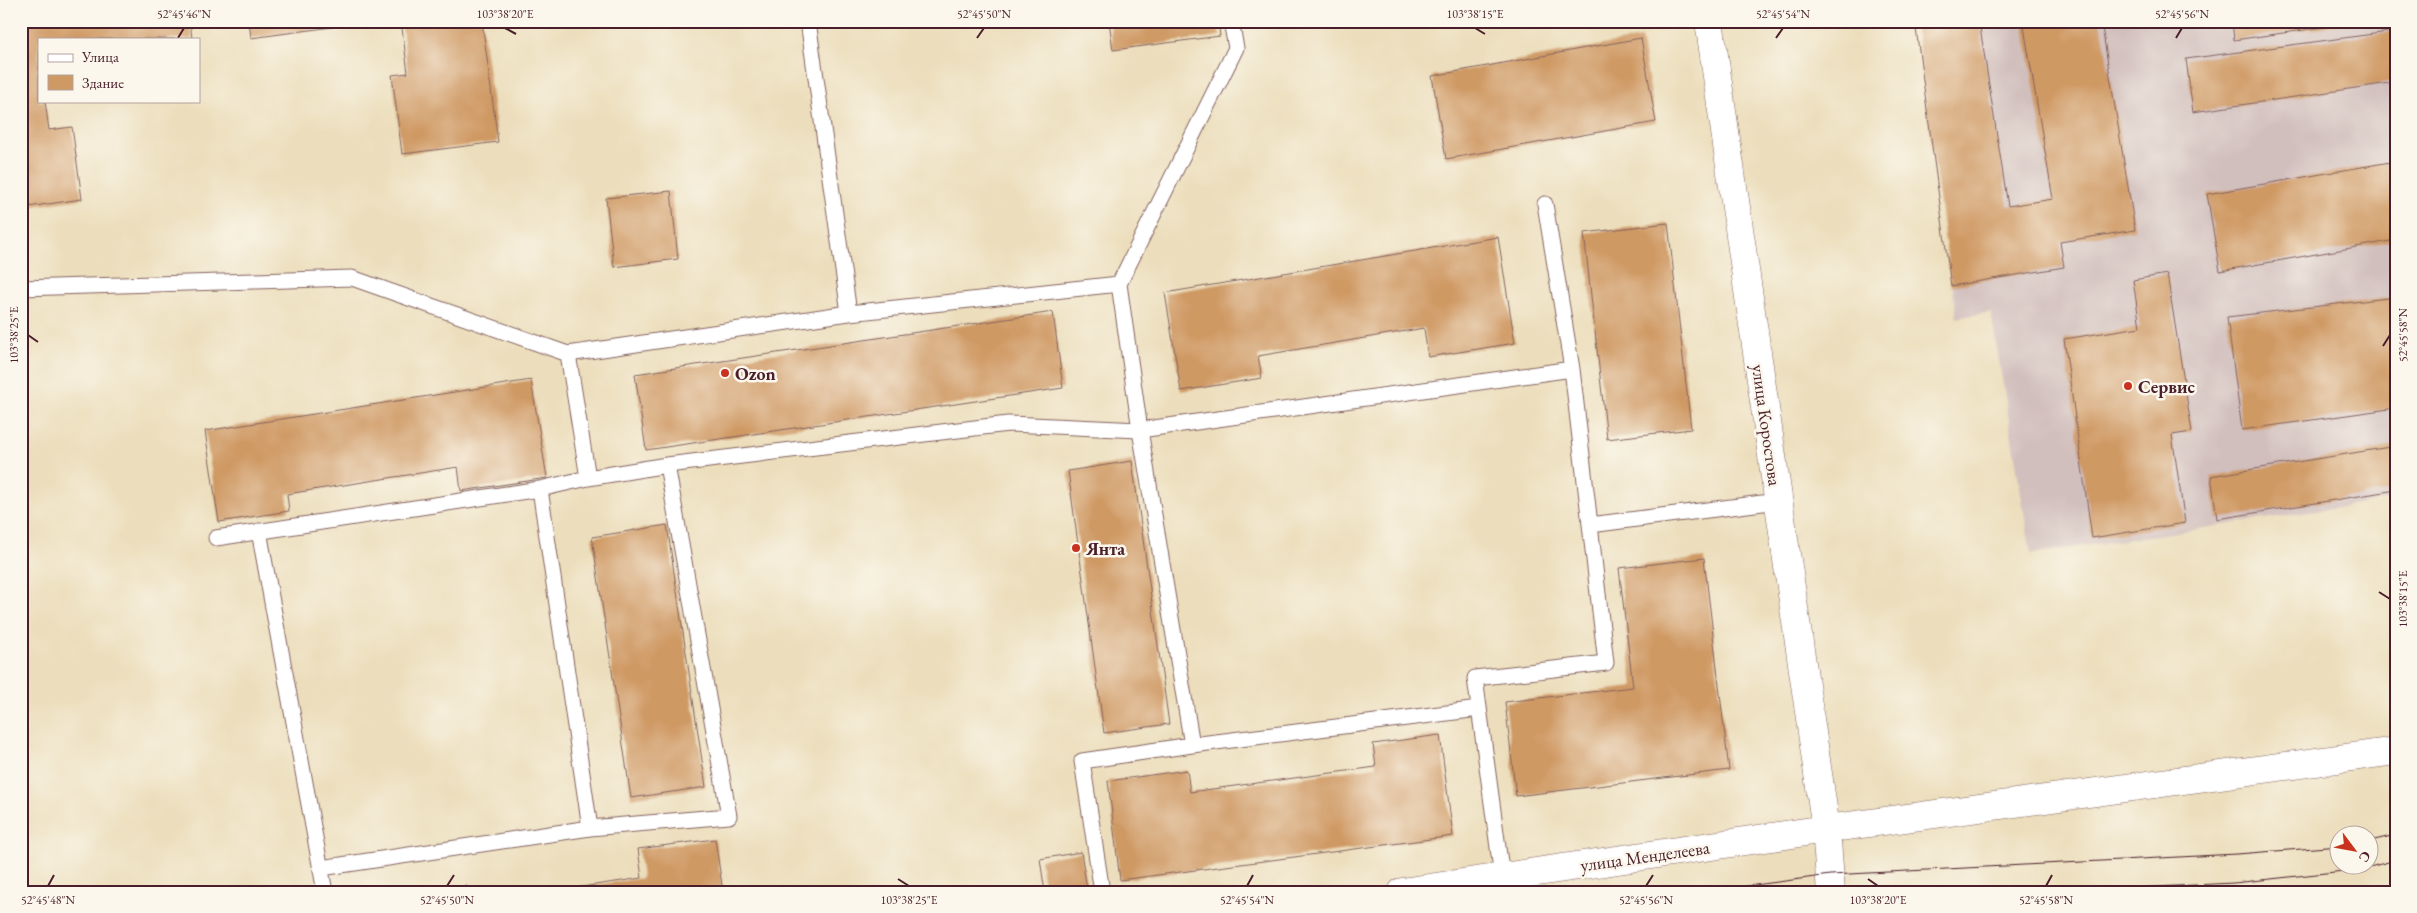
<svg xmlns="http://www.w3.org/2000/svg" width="2417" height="913" font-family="'EB Garamond',serif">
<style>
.industrial{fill:#d1bfbd}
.building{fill:#cf9963}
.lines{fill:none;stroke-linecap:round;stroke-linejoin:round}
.service-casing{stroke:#83625e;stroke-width:17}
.tertiary-casing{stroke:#83625e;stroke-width:29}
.secondary-casing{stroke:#83625e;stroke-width:29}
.service{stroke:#fff;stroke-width:15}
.tertiary{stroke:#fff;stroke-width:28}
.secondary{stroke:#fff;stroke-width:28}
.tram{stroke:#4a1f2b;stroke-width:1}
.ticks{fill:none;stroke:#4a1f2b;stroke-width:2}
.poi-dot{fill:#c8321e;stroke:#fbf7ec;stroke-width:2}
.labels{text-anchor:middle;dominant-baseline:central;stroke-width:5;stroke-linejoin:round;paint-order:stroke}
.poi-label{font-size:18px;font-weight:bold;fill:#4a1f2b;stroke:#fbf7ec;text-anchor:start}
.street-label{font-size:18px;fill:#4a1f2b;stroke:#fbf7ec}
.neatline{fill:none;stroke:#4a1f2b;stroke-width:2}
.ticks-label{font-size:12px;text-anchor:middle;fill:#4a1f2b}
</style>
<rect width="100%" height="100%" fill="#fbf7ec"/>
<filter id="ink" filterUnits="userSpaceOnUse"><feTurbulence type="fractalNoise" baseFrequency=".02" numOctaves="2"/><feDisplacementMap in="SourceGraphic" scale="10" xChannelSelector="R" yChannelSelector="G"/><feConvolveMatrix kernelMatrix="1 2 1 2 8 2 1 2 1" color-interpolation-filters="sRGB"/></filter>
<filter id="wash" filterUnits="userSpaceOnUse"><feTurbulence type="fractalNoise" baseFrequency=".0096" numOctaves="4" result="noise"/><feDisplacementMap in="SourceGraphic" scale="20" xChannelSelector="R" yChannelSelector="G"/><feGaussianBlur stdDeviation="1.12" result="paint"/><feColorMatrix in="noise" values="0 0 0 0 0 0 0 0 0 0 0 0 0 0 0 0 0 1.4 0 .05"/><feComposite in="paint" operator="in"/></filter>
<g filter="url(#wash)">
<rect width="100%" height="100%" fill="#ecdebc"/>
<path class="industrial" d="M1915,21H2396V499L2031,554L1991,312L1957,318Z"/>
<g id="blocks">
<path class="building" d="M21,21H190L192,39H39V101H45L49,130L72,127L82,199L21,208Z
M249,21H331L332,27L251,38Z
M401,21H482L498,142L402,154L392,75L408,73Z
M1109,21H1218L1220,36L1113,50Z
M1915,21H1979L2008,206L2053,199L2023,21H2101L2135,230L2060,242L2064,267L1951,286Z
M2232,21H2360V22L2234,40Z
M2396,31V82L2193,112L2186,59Z
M1641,38L1656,122L1446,159L1432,76Z
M2396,161V240L2220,271L2207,194Z
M671,191L678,259L614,267L606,198Z
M1668,223L1691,429L1607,439L1584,233Z
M1498,237L1515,343L1428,357L1424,328L1258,356L1262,378L1181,391L1165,293Z
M2167,274L2192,432L2172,435L2185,523L2092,538L2064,339L2140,327L2133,280Z
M2396,297V408L2242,430L2227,317Z
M1053,312L1063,388L646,450L635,374Z
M531,380L547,478L461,491L458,467L287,494L289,511L219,522L205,431Z
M2396,446V490L2217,519L2211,476Z
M1132,461L1169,724L1104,733L1068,471Z
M667,525L706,787L631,798L592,537Z
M1704,558L1729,770L1516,796L1505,702L1633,687L1619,568Z
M1440,735L1453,836L1120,880L1108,781L1187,770L1190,792L1376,767L1373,744Z
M715,839L723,892H548L642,878L638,849Z
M1081,852L1087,889L1045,892L1040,859Z
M467,886V892H431V891Z"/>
</g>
</g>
<g filter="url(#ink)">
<use href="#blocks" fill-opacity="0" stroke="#83625e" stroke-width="1"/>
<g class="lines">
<g class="service-casing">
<path id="service" d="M808,21L849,313
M1545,204L1572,369
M21,288L352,278L568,354L588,478
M568,354L849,313L1119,284
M540,489L590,828
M1590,525L1778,501
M259,531L325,892
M216,538L540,489L588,478L667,465
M1479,709L1192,745L1140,430L1572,369L1606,663L1475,678L1502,877
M321,868L590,828L729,816L667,465L1008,424L1140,430L1119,284L1236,48L1231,21
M1102,892L1082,761L1192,745"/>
</g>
<g class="tertiary-casing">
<path id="tertiary" d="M1826,829L2396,751"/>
</g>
<g class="secondary-casing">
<path id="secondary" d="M1709,21L1826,829L1831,892
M1402,892L1826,829"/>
</g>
<use href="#service" class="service"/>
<use href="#tertiary" class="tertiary"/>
<use href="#secondary" class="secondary"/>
<path class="tram" d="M2370,841L2396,835
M1703,892L1830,875L2237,854L2340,846
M2055,892L2234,883L2362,869L2396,860"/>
</g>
</g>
<path class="ticks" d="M505,28L516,34M1475,28L1485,34M178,38L184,28M977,38L984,28M1776,38L1783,28M2176,38L2182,28M28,335L38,342M2383,346L2390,335M2379,592L2390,599M898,879L909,886M1868,879L1878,886M48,886L54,875M447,886L454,875M1247,886L1253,875M1646,886L1653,875M2046,886L2052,875"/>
<g class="poi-dot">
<circle cx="725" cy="373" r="5"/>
<circle cx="2128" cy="386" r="5"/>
<circle cx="1076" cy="548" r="5"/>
</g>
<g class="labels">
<g class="poi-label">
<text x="735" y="373">Ozon</text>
<text x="2138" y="386">Сервис</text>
<text x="1086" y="548">Янта</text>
</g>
<g class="street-label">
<text transform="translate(1767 425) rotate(82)">улица Коростова</text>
<text transform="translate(1645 856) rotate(-8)">улица Менделеева</text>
</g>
</g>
<rect width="2417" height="913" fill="none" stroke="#fbf7ec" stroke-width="55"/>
<rect x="38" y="38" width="162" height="65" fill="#fbf7ec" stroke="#b4a19f"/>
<rect x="48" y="54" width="25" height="8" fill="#ffffff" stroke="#b4a19f"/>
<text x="82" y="62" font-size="15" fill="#4a1f2b">Улица</text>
<rect x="48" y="75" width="25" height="15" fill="#cf9963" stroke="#b4a19f"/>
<text x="82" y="88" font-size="15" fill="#4a1f2b">Здание</text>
<g transform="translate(2354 850) rotate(122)"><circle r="24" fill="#fbf7ec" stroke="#b4a19f"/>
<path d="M0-4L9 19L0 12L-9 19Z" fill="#c8321e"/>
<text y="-8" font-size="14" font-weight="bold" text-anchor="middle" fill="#4a1f2b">С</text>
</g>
<rect x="28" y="28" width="2362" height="858" class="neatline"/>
<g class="ticks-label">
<text x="184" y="18">52°45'46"N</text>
<text x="505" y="18">103°38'20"E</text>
<text x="984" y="18">52°45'50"N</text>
<text x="1475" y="18">103°38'15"E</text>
<text x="1783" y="18">52°45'54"N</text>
<text x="2182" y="18">52°45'56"N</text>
<text transform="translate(14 335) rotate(-90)" y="4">103°38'25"E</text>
<text transform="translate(2403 335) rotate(-90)" y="4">52°45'58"N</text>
<text transform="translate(2403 599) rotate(-90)" y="4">103°38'15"E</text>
<text x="48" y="904">52°45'48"N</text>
<text x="447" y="904">52°45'50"N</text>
<text x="909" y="904">103°38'25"E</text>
<text x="1247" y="904">52°45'54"N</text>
<text x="1646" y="904">52°45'56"N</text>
<text x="1878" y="904">103°38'20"E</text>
<text x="2046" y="904">52°45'58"N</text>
</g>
</svg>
